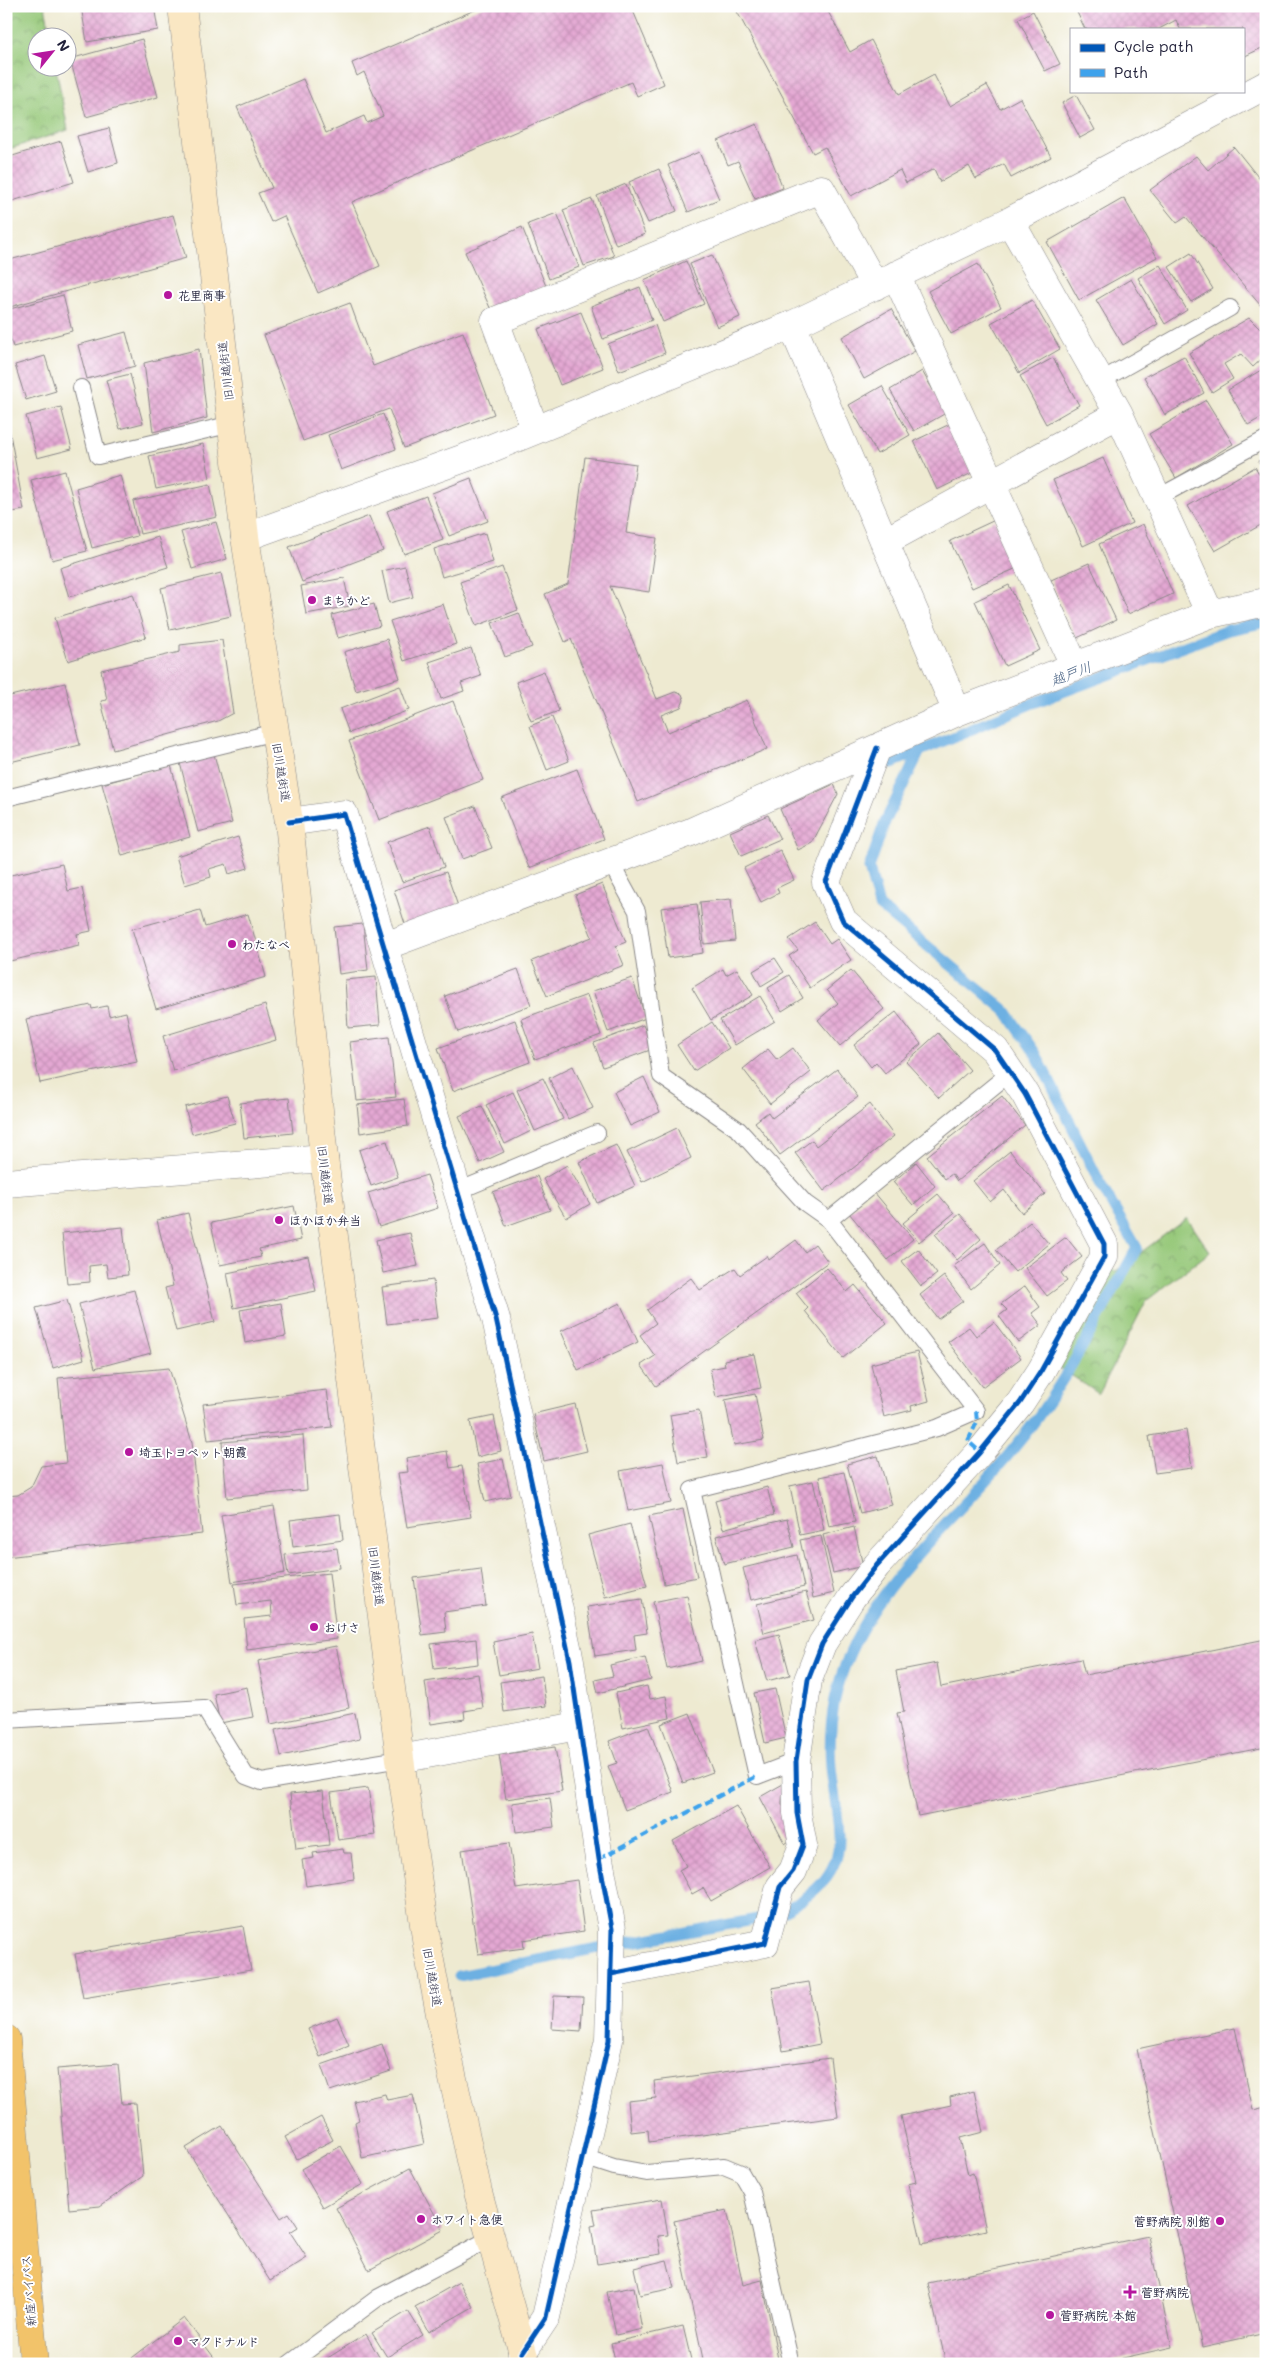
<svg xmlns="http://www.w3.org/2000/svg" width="1272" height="2370" font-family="Mali,'Klee One',sans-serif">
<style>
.park{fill:url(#park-crowns);stroke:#5b7459}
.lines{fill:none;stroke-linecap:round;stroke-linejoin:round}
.stream{stroke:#6db0e2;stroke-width:11}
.building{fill:url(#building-cross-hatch)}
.lane-casing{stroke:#888686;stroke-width:18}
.street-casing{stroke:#888686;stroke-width:29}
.secondary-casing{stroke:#888686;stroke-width:29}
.highway-casing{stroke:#888686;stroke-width:29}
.lane{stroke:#fff;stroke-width:16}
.street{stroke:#fff;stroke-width:28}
.secondary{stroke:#fae7c3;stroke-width:28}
.highway{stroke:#f2c36a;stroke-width:28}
.quiet{stroke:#3ea2ec;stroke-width:4;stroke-dasharray:8 4;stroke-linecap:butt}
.cycleway-casing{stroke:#fff;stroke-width:8}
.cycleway{stroke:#0057b8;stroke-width:5}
.poi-dot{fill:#b5179e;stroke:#fff;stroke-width:2}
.labels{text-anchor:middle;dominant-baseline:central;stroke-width:4;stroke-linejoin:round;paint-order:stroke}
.poi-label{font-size:12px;font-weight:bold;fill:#22223b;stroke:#fff;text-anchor:start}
.street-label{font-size:12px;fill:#22223b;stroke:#fff}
.water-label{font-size:14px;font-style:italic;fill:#405b7e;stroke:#fff}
</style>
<defs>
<pattern id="park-crowns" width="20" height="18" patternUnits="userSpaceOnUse" patternTransform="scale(1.25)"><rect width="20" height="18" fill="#94c777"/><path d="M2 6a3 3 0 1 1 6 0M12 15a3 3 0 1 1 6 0" fill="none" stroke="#78a163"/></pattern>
<pattern id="building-cross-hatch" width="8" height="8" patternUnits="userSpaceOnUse" patternTransform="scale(1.25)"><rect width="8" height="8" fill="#e4a8d3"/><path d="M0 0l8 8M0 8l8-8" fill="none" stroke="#c390b6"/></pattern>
</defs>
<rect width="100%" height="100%" fill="#fff"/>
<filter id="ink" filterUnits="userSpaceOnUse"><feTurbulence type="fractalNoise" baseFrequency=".02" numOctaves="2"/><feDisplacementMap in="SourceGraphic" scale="10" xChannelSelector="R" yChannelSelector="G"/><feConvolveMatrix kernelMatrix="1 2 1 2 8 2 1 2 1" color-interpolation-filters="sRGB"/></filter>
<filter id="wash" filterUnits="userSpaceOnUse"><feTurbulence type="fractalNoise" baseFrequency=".0096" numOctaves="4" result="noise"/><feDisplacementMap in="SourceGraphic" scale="20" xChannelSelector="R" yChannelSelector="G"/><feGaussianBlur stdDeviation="1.12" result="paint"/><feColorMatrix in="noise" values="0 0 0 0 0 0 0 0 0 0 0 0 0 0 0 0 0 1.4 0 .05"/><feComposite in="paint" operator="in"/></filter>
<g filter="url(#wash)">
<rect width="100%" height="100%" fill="#eeead1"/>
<path class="park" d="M6,6H45L51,37L38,38V68H56L68,130L6,150Z
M1187,1218L1210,1252L1146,1301L1099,1394L1059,1367L1108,1269L1116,1271Z"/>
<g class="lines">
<path class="stream" d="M892,763L1033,703L1228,630L1266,622
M459,1976L593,1949L769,1917C804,1903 841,1878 839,1835C838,1812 833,1790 831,1767C828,1728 834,1689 850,1653C885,1574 956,1518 1010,1453C1062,1392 1098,1317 1137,1248L1102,1187L1036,1054L1005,1010L879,906L869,868L884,824L920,751"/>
</g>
<g id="blocks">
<path class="building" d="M81,6H154L158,30L87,42Z
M484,6H631L664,84L637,96L631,82L352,202L380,266L318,293L284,216L271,222L258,193L272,188L237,107L303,79L326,133L364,116L367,123L383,116L364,72L357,76L352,63Z
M734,6H825L850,52L871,40L899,94L934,75L950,106L987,85L1000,109L1020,98L1051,157L1011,178L1004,164L976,179L969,166L940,182L934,169L906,183L900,170L851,196L825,147L813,153Z
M1074,6H1266V46L1243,57V29H1180L1176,20L1159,29H1085Z
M1033,11L1060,64L1045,71L1018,19Z
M142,39L158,97L86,117L70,59Z
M1076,95L1095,130L1080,138L1062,103Z
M757,124L783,188L755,199L738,161L728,165L718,141Z
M109,128L118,163L88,172L77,136Z
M61,141L74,182L6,203V158Z
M1234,147L1266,187V312L1186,217L1177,223L1150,190L1196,156L1208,170Z
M699,152L719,199L688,212L668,165Z
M659,169L677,211L648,223L629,182Z
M626,184L645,234L616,245L597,196Z
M1124,198L1157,257L1079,300L1047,242Z
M592,199L614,256L584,266L563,210Z
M557,213L579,267L549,279L528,224Z
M173,215L186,258L6,308V261Z
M522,227L546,286L491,310L465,252Z
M1191,253L1213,289L1191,302L1169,267Z
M712,255L740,317L717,327L690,264Z
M686,261L704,304L663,322L644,280Z
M978,264L1001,307L951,334L928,291Z
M1160,265L1187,310L1165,324L1138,278Z
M1131,279L1158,324L1123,345L1096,300Z
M640,287L652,320L603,339L591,306Z
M63,295L72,331L13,347L6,323V310Z
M1032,300L1060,349L1019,373L991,323Z
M350,303L373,366L463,332L494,414L404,448L389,409L303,441L264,335Z
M891,309L915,351L864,379L842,337Z
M581,312L603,368L560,385L538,329Z
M1249,318L1266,335V355L1253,367L1241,354L1224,364L1233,379L1212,392L1189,353Z
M655,325L665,353L619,371L608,344Z
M126,332L135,366L87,379L78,345Z
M199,349L207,418L153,432L144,363Z
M45,356L56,391L26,400L15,365Z
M1184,356L1204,393L1165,415L1144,377Z
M1053,358L1079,405L1046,424L1020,376Z
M1266,367V415L1248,425L1228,390Z
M922,371L946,413L914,431L890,390Z
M130,374L143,423L120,429L106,380Z
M882,386L910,435L877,454L849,405Z
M1206,400L1233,444L1176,478L1149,434Z
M61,407L72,449L37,458L26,416Z
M6,412L24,510L6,513Z
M383,414L396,449L341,470L328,435Z
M950,424L972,473L937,490L914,441Z
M203,444L210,478L156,489L149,456Z
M1266,456V472L1258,461Z
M585,457L636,464L626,533L657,538L649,592L610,586L657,699L675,692L682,694L684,700L681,707L661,715L668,732L747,700L767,749L638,802L571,639L565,642L545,594L568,584Z
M1103,458L1132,523L1083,546L1053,480Z
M1255,467L1266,485V522L1215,551L1188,506Z
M65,471L87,551L52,560L31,480Z
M120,475L137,536L92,548L76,488Z
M471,478L488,521L449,536L432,493Z
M210,484L217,517L140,534L133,501Z
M426,496L443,540L404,554L387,511Z
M369,516L383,551L302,582L289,547Z
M995,520L1017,568L972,588L950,541Z
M216,522L227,559L192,569L181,532Z
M1143,524L1173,594L1128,614L1099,544Z
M485,533L493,562L442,577L434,549Z
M158,537L168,567L69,597L60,568Z
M1089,563L1116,620L1077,638L1051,580Z
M405,566L413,597L389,603L382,571Z
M502,567L518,610L476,626L460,582Z
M221,573L231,616L170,630L161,588Z
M344,578L350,606L306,614L301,586Z
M1009,585L1040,650L1005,666L975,601Z
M133,594L146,637L68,661L55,618Z
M374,604L380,626L338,638L332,615Z
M443,604L456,644L404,661L390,621Z
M519,613L532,647L505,657L492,623Z
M387,639L400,678L356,691L344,652Z
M222,640L233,713L218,721L113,750L101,701L107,700L101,670L180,652V645Z
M471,648L481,676L461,683L464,691L441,699L429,662Z
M544,671L559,711L531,721L516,682Z
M65,683L80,745L6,763V697Z
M400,686L409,710L349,733L340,709Z
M453,701L483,780L379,820L349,741Z
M552,717L569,761L547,770L530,726Z
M214,754L232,823L198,832L180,763Z
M171,765L190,837L122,856L102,784Z
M577,769L604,839L529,868L501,798Z
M834,784L838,794L812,843L798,850L780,809Z
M475,806L492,848L462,859L446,817Z
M768,815L780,839L741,856L730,832Z
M430,826L444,867L402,882L387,842Z
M238,837L248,868L229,874L226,864L209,869L211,877L185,885L176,856Z
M780,850L794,880L777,888L779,893L761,902L744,868Z
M62,864L68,891L82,888L91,931L77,934L79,945L10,961L6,943V876Z
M446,872L459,909L406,927L394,890Z
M602,884L626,942L616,946L624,965L547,996L532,961L592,937L575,895Z
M731,899L735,941L704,944L700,902Z
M697,904L703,953L668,958L661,908Z
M200,910L205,927L248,914L266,977L156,1009L132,929Z
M815,922L830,944L837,939L851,960L810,988L789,956L798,950L789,939Z
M363,924L368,970L339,974L334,927Z
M775,958L784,972L761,986L753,971Z
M518,969L531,1005L458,1032L445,996Z
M723,969L726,975L737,969L753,995L711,1020L692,988Z
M851,970L884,1009L840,1046L818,1020L838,1003L827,990Z
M789,975L803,998L782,1011L768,988Z
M376,977L380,1025L348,1028L345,980Z
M632,978L646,1018L608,1032L593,991Z
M587,995L601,1035L535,1059L521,1019Z
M760,996L775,1021L735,1045L720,1020Z
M91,1005L92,1009L107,1006L109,1016L126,1012L137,1062L40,1083L26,1019Z
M265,1005L276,1040L173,1071L163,1036Z
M896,1012L921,1044L885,1073L876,1062L871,1067L854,1045Z
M515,1020L530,1062L453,1091L438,1048Z
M712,1022L729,1048L694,1071L677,1045Z
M643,1025L653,1049L603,1067L594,1043Z
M938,1033L970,1070L939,1098L906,1062Z
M389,1037L396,1097L357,1101L350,1042Z
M793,1048L811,1072L770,1104L743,1069L768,1049L777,1060Z
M573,1066L593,1108L568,1119L549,1078Z
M837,1069L858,1097L780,1155L755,1122L768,1112L772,1118Z
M644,1077L660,1112L630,1126L614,1092Z
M543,1078L563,1119L535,1131L517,1090Z
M513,1092L531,1131L505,1144L486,1105Z
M227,1096L235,1123L192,1134L185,1107Z
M1002,1096L1025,1125L957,1181L952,1174L945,1179L927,1156Z
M289,1098L293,1133L244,1138L240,1103Z
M404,1099L408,1126L360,1133L357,1105Z
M870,1104L894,1136L824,1191L795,1153L812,1140L816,1146Z
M482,1106L504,1152L480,1163L459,1116Z
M677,1128L691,1158L642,1182L627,1152Z
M387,1141L398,1177L371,1186L359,1150Z
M616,1145L635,1186L597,1203L579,1162Z
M1010,1151L1045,1194L1022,1213L1004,1190L990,1202L973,1181Z
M916,1162L935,1186L913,1205L893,1182Z
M567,1165L590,1204L566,1218L543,1179Z
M427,1175L438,1208L379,1227L368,1193Z
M537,1176L550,1210L506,1226L493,1192Z
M874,1192L913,1239L888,1260L849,1213Z
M938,1194L954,1213L919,1242L903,1223Z
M294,1206L301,1240L259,1249L261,1257L220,1265L211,1223Z
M188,1213L215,1322L176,1331L165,1288L173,1286L157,1220Z
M960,1214L981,1239L957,1260L935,1234Z
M1030,1222L1049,1244L1015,1272L996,1250Z
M123,1227L128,1275L108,1277L106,1264L89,1266L90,1282L67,1284L62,1233Z
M410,1233L418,1266L383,1273L376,1240Z
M1066,1237L1082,1257L1061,1273L1067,1281L1047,1296L1025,1268Z
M796,1240L805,1252L815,1244L828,1262L656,1386L641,1365L655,1356L640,1335L656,1323L647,1310L691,1278L700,1290L735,1268L740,1275L767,1256L769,1260Z
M985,1243L1000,1265L971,1289L954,1266Z
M918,1249L937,1274L921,1286L902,1261Z
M308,1256L316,1291L234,1308L227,1273Z
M827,1268L847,1292L855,1285L887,1323L843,1358L805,1311L808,1308L796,1293Z
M944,1276L963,1301L938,1319L920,1295Z
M433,1280L438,1318L387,1324L382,1287Z
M1025,1286L1040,1307L1032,1313L1041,1325L1018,1342L999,1316L1007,1310L1001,1304Z
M134,1290L151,1353L95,1368L79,1304Z
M67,1300L84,1359L53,1368L36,1308Z
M281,1303L286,1336L245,1343L240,1310Z
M620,1303L638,1342L578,1370L561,1331Z
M994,1322L1021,1358L982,1387L948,1342L969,1327L976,1336Z
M917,1352L929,1401L911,1406L912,1410L884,1417L871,1364Z
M754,1354L761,1388L716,1397L710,1369L725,1366L724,1360Z
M169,1368L192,1442L202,1534L6,1557V1496L18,1495L31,1487L41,1466L66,1463L58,1378Z
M327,1390L332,1427L208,1440L203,1404Z
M755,1394L764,1440L734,1445L725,1400Z
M575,1404L587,1451L544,1461L533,1414Z
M699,1410L708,1457L678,1462L670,1415Z
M494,1416L501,1451L477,1457L470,1421Z
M1186,1430L1192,1468L1155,1473L1149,1436Z
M303,1435L307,1490L227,1498L222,1442Z
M447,1451L450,1468L462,1466L471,1517L407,1527L398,1473L408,1472L406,1458Z
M878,1456L892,1505L860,1513L847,1464Z
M503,1459L511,1496L485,1502L477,1464Z
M663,1463L671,1503L628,1511L620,1471Z
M844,1472L855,1522L829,1527L819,1477Z
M813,1481L824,1530L800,1535L790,1486Z
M767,1487L774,1515L723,1529L715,1501Z
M274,1506L285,1573L232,1582L221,1515Z
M683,1509L697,1577L664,1584L649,1516Z
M340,1514L343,1540L293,1547L290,1520Z
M787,1519L794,1547L724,1564L716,1536Z
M630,1524L647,1586L605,1597L588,1535Z
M854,1527L863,1566L833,1573L823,1535Z
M821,1536L834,1593L813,1598L800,1540Z
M337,1548L340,1568L288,1575L285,1555Z
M797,1555L804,1587L751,1600L743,1568Z
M481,1569L486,1606L444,1612L446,1632L422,1635L414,1578Z
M329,1573L337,1639L247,1650L244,1619L272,1616L271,1601L237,1605L234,1584Z
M806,1592L814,1620L764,1633L757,1604Z
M687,1595L702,1661L667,1669L653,1602Z
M642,1599L647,1633L634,1635L636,1650L595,1656L587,1607Z
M532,1634L538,1668L499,1675L493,1642Z
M779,1634L790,1675L767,1681L755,1640Z
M476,1639L478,1664L434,1669L431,1644Z
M1266,1639V1747L918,1816L897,1713L904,1712L896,1671L937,1663L941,1687L1081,1659L1085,1675Z
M336,1646L349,1708L271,1724L258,1661Z
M645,1657L651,1680L598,1693L595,1680L613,1676L610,1665Z
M478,1674L483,1708L464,1711L465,1719L431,1724L425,1682Z
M542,1676L546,1706L504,1712L500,1682Z
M647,1686L650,1699L666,1696L670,1718L623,1728L616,1693Z
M247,1687L253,1717L220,1723L214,1694Z
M775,1689L786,1738L765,1743L754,1693Z
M355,1713L360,1739L281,1756L275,1730Z
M690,1713L713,1772L683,1783L661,1724Z
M648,1726L673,1792L625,1810L608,1766L617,1763L609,1741Z
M555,1747L562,1791L506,1799L499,1755Z
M783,1784L782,1804L790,1820L789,1841L785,1844L760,1797Z
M368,1788L375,1835L338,1840L331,1793Z
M323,1791L329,1845L296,1849L290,1794Z
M550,1798L554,1827L516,1832L512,1803Z
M736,1806L770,1867L711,1901L703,1888L692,1894L679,1870L686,1866L673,1841Z
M509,1843L516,1889L577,1880L584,1931L523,1940L524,1948L478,1954L462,1850Z
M343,1849L344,1853H351L354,1879L306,1886L302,1860L314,1858L313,1853Z
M243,1926L251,1970L83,1998L75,1954Z
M809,1982L820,2044L783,2051L772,1988Z
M554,1996L583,1997L581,2031L552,2029Z
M337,2017L349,2045L320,2057L308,2029Z
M1235,2028L1253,2110L1266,2107V2333L1202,2347L1137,2049Z
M382,2044L391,2071L330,2091L321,2065Z
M830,2058L838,2117L649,2142L648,2130L631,2132L628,2101L656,2098L654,2081Z
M118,2064L122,2104L136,2103L143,2176L100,2206L69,2209L57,2069Z
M974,2091L983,2132L960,2138L968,2175L973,2173L986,2230L922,2244L908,2184L916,2182L901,2116L951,2105L950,2097Z
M385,2094L387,2100L413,2095L424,2144L362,2158L355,2122L359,2120L354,2101Z
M321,2117L333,2140L297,2159L285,2137Z
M222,2126L281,2218L289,2213L298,2227L290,2232L307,2258L270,2281L186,2148Z
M341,2146L363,2184L323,2207L301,2169Z
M410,2168L443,2230L369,2270L336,2208Z
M662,2199L668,2235L658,2236L661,2254L597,2264L591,2226L596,2225L593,2210Z
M727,2210L743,2285L762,2280L779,2364H704L674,2221Z
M1148,2236L1172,2347L1096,2364H946L928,2283Z
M667,2260L674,2288L640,2295L634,2268Z
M459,2282L473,2307L429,2332L415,2307Z
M634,2287L642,2329L616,2335L607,2292Z
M408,2311L423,2335L387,2357L372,2333Z
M184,2318L219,2364H124Z
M683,2326L692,2364H616L611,2343Z
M366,2334L382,2362L379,2364H318Z"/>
</g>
</g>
<g filter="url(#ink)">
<use href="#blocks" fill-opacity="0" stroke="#888686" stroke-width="1"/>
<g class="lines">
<g class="lane-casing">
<path id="lane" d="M1100,381L1230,308
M81,388L98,456L232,424
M1157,498L1266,439
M6,798L275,732
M610,862L637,911L661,1076L739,1130L805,1203L829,1220L976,1411L937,1428L692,1490L757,1776L796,1761
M458,1191L597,1133
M829,1220L1011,1072
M6,1720L204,1708L246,1776L262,1782L400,1759
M583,2157L614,2167L647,2173L724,2166L741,2173L752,2192L791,2364
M289,2364L379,2297L491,2238"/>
</g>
<g class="street-casing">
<path id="street" d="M1010,221L1119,414L1210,614
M896,275L1075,667
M792,325L957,712
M535,430L495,321L821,189L875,286
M245,537L487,450L792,325L1010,221L1266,85
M884,542L1119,414
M289,822L344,814L496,1319L570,1661L599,1859L612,1929L609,2040L546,2317L522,2353
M385,946L691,832L957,712L1210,614L1266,602
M6,1183L324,1158
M400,1759L578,1726
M611,1974L765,1943L780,1887L793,1871L803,1845L797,1813L796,1761L808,1680L822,1644L852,1597L877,1565L980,1452L1020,1403L1041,1371L1104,1257V1244L1025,1094L995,1050L843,921L826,882L877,748"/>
</g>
<g class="secondary-casing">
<path id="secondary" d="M182,6L245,537L289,822L324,1158L400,1759L427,1945L448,2056L478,2192L526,2364"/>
</g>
<g class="highway-casing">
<path id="highway" d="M6,2039L34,2364"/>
</g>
<use href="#lane" class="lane"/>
<use href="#street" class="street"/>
<use href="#secondary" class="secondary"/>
<use href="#highway" class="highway"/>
<path class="quiet" d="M976,1411L977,1422L968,1441L980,1452
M599,1859L757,1776"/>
<g class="cycleway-casing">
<path id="cycleway" d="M289,822L344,814L496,1319L570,1661L599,1859L612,1929L609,2040L546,2317L522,2353
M611,1974L765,1943L780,1887L793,1871L803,1845L797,1813L796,1761L808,1680L822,1644L852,1597L877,1565L980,1452L1020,1403L1041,1371L1104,1257V1244L1025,1094L995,1050L843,921L826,882L877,748"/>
</g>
<use href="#cycleway" class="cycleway"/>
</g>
</g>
<g class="poi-dot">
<circle cx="168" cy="295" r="5"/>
<circle cx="312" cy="600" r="5"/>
<circle cx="232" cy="944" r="5"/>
<circle cx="279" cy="1220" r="5"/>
<circle cx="129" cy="1452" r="5"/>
<circle cx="314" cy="1627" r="5"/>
<circle cx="421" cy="2219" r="5"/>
<circle cx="1220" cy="2221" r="5"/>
<path d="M1127.5 2284.5h5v5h5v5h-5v5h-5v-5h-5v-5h5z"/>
<circle cx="1050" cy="2315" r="5"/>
<circle cx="178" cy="2341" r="5"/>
</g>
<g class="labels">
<g class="poi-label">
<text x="178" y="295">花里商事</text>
<text x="322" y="600">まちかど</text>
<text x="242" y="944">わたなべ</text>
<text x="289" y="1220">ほかほか弁当</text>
<text x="139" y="1452">埼玉トヨペット朝霞</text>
<text x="324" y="1627">おけさ</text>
<text x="431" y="2219">ホワイト急便</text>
<text x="1210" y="2221" text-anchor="end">菅野病院 別館</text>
<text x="1141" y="2292">菅野病院</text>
<text x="1060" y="2315">菅野病院 本館</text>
<text x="188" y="2341">マクドナルド</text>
</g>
<g class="street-label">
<text transform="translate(225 371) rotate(-97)">旧川越街道</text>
<text transform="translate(282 772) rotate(81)">旧川越街道</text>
<text transform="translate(326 1175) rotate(83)">旧川越街道</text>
<text transform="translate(377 1576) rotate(83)">旧川越街道</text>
<text transform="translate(433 1977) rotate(80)">旧川越街道</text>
<text transform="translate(28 2291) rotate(-95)">新座バイパス</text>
</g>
<g class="water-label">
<text transform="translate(1071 673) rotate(-21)">越戸川</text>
</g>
</g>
<rect width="1272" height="2370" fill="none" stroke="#fff" stroke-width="25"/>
<rect x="1070" y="28" width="175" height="65" fill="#ffffff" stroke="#a7a7b1"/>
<rect x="1080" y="44" width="25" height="8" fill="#0057b8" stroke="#a7a7b1"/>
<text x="1114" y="52" font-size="15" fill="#22223b">Cycle path</text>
<rect x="1080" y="69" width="25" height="8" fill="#3ea2ec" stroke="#a7a7b1"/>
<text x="1114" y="78" font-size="15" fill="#22223b">Path</text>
<g transform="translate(52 52) rotate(60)"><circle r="24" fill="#ffffff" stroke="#a7a7b1"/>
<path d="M0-4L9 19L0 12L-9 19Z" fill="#b5179e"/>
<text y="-8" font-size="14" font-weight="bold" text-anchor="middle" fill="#22223b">N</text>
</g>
</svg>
